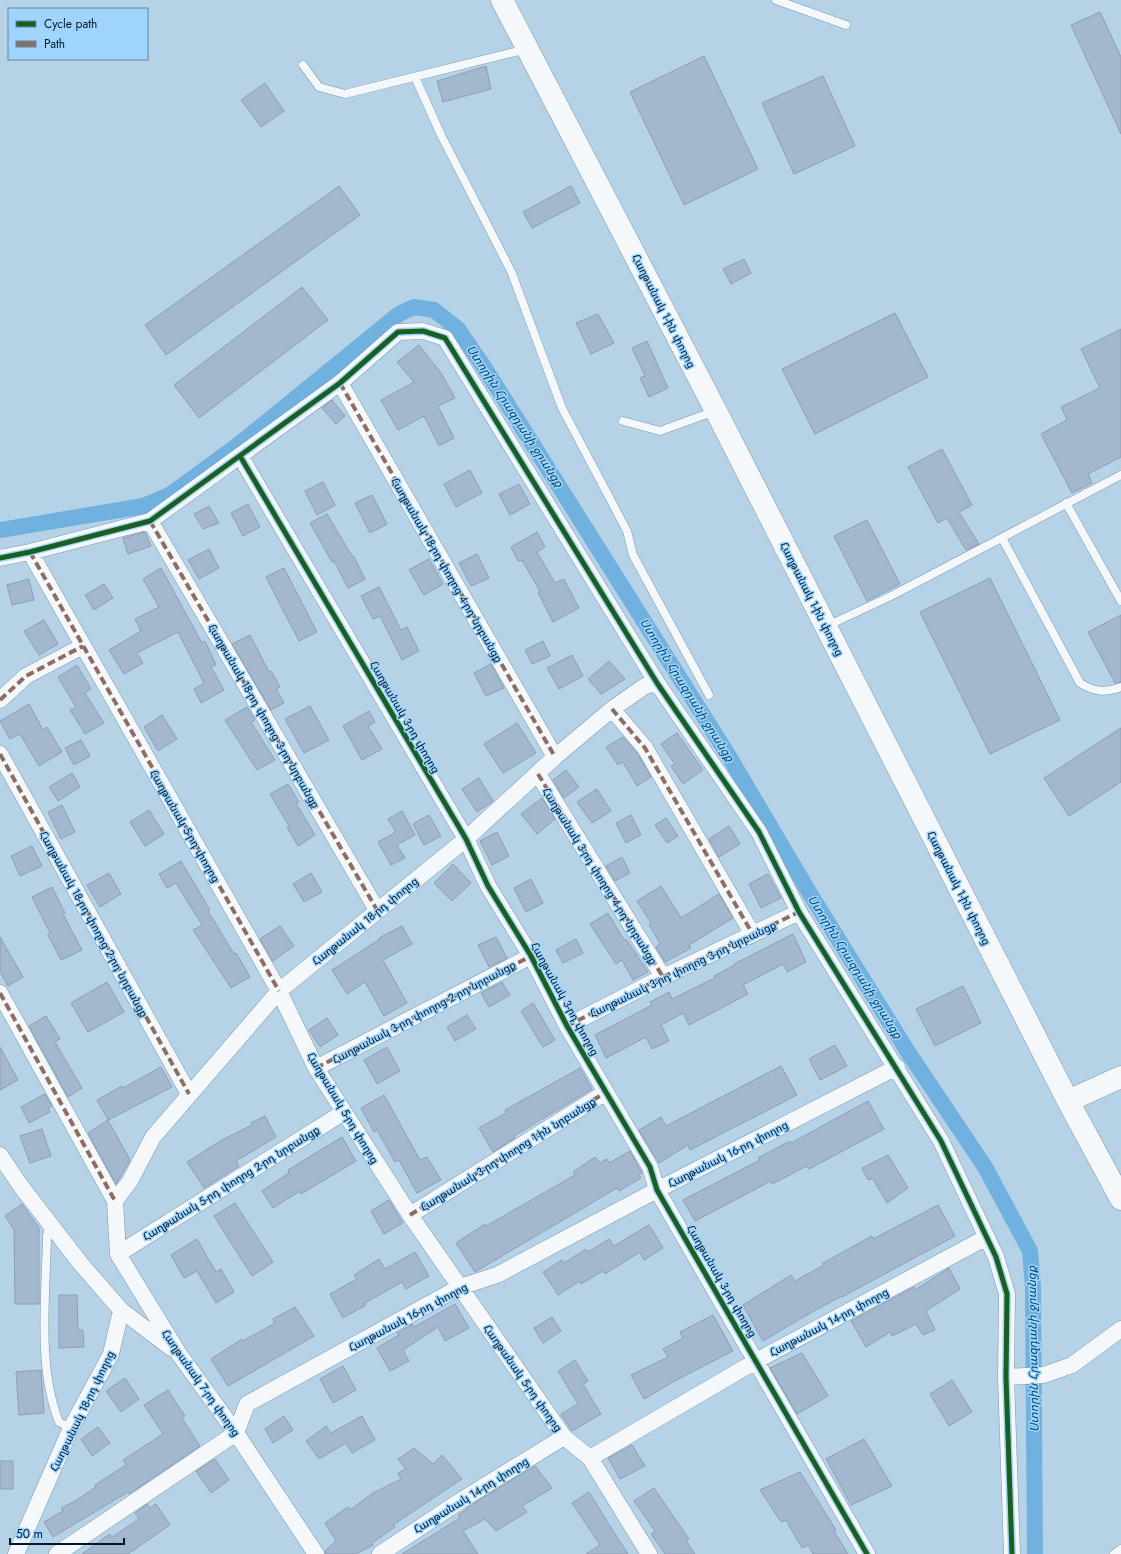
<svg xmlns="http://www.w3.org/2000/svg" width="1121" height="1554" font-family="Jost,'Noto Sans Armenian',sans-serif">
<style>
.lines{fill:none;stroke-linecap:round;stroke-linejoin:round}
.canal{stroke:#70b1df;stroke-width:16}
.building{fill:#a3b8cf;stroke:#8c9fb4}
.lane-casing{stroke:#7e98aa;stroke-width:9}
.street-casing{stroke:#7e98aa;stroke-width:17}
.secondary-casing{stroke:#7e98aa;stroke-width:23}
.lane{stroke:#f4f8fb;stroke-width:8}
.street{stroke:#f4f8fb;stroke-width:16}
.secondary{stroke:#f4f8fb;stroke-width:22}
.quiet{stroke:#8d6e63;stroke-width:4;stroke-dasharray:8 4;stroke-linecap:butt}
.cycleway-casing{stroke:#9fd5fd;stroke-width:8}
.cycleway{stroke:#1b5e20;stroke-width:5}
.labels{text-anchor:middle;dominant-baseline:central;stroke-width:3;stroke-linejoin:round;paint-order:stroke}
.street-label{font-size:11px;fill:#00182b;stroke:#9fd5fd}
.water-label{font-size:12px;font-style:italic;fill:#03466b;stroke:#9fd5fd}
</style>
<rect width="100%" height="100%" fill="#b5d2e7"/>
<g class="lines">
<path class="canal" d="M0,530L143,506L171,494L238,445L399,314L414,307L434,310L458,329L484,367L730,758L809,892L908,1052L985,1167L1030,1251L1033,1287L1035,1554"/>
</g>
<path class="building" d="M1100,12L1121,57V134L1071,25Z
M704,56L758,169L684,205L630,92Z
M486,66L491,89L443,102L437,81Z
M823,76L855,146L794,174L762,103Z
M265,83L284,111L261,127L241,100Z
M339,186L360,215L166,355L145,325Z
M571,186L580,203L532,228L523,212Z
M744,259L751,273L731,284L723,269Z
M302,287L328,320L199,418L174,385Z
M895,313L928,377L815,434L782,369Z
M598,314L614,343L591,354L576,323Z
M1121,329V457L1088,474L1092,483L1072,493L1041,434L1067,420L1061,407L1100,388L1081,349Z
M647,341L668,388L649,397L640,378L645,376L632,348Z
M419,345L441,373L455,398L438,406L454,438L439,446L424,416L398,430L381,400L414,382L397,362Z
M332,400L345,416L336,424L322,408Z
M942,449L972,505L959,512L979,544L966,550L947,518L938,523L908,467Z
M470,470L482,493L456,507L444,484Z
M323,482L335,505L317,515L305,491Z
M519,484L530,504L510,515L499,494Z
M372,495L387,524L370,533L355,503Z
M248,504L260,527L243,536L231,513Z
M209,506L219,523L203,529L194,514Z
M327,514L352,556L353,555L365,579L348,588L334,561L332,562L310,523Z
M867,520L900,584L867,601L834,536Z
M145,532L151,546L128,554L123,538Z
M537,532L545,547L537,552L555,583L564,579L579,608L553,622L538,592L540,591L522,560L518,561L511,547Z
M209,549L219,568L199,579L188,560Z
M477,554L489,578L471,586L459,563Z
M429,559L443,584L424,595L409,570Z
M161,568L202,643L205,641L216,665L211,667L224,690L201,703L194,689L204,683L178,632L137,653L143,663L124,674L109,650L141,631L135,619L159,607L143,579Z
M284,568L317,632L299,641L266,577Z
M990,578L1060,720L990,754L920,612Z
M29,579L34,600L12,605L7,585Z
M104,584L113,598L94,610L85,595Z
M379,587L401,630L407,627L419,651L402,660L380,616L373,619L361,596Z
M1121,615V682L1115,683L1088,632Z
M44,620L58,644L39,655L24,631Z
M250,635L269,672L271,671L280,687L276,689L284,703L271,710L232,644Z
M543,641L550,656L532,664L525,650Z
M572,655L583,676L559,689L547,668Z
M609,661L625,679L601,694L588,679Z
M491,664L504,688L486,696L474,673Z
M77,665L91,689L85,693L104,723L85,734L70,710L76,707L58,677Z
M29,704L43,730L47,727L62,752L39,766L20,734L10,739L0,721Z
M310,706L329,740L304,753L285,719Z
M247,707L255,720L251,722L275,760L257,770L225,720Z
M369,711L375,722L368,726L382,749L362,760L343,726Z
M162,715L177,739L158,751L144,727Z
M517,723L536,753L503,773L484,744Z
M1121,728V782L1069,816L1044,778Z
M677,733L703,770L683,784L671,766L675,764L661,744Z
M623,737L637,753L651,777L637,786L623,762L618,765L606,747Z
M81,740L90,756L74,765L65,748Z
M566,770L579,787L564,798L553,780Z
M72,773L80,787L58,801L49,787Z
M479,778L493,801L477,812L462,789Z
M288,784L299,802L296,803L315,835L298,846L287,827L289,826L270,794Z
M597,789L611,811L592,823L577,802Z
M542,798L555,819L537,834L521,814Z
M62,805L75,832L61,839L48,812Z
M149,810L164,834L145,846L130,822Z
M402,811L415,835L397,845L405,858L391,865L378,842L396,832L388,819Z
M429,815L441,836L424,845L413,824Z
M631,815L641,835L626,843L616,823Z
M666,818L678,836L667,843L655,825Z
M729,826L740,844L719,857L709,839Z
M497,832L509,856L492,865L480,841Z
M32,846L42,866L20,876L11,856Z
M622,857L630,873L615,881L606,866Z
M181,861L210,910L208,911L234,954L236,953L250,977L231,988L193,930L202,925L176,883L167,888L159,874Z
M453,864L471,883L452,901L434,883Z
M109,873L121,894L100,907L87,885Z
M311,873L322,892L304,902L293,884Z
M768,874L781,898L761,908L749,884Z
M531,879L543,903L526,912L514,888Z
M661,886L681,918L719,894L733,918L689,945L691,948L665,962L656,947L660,944L649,924L651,923L637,901Z
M52,887L65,913L63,914L82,950L61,960L48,935L50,933L32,897Z
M608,913L624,940L626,939L648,972L633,980L622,960L616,964L590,924Z
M280,926L294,946L273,961L260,939Z
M402,926L412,944L383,960L407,1003L384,1016L365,982L347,994L332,970L380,939L379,938Z
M793,934L806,962L787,972L783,964L743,985L748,994L689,1025L683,1013L661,1025L669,1041L652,1049L646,1037L606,1058L595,1035L652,1005L650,1002L669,992L672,999L715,978L714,976L735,965L734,964Z
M0,937L23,977L8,986L0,972Z
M496,937L507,958L489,967L478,945Z
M576,939L583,953L563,963L556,950Z
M107,982L124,1012L88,1032L71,1003Z
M502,982L510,995L489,1007L481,993Z
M963,986L981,1023L935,1046L916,1009Z
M533,1003L555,1040L543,1047L521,1011Z
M467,1015L476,1029L455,1041L447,1027Z
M46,1016L60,1039L55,1042L82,1088L68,1097L29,1026Z
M327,1018L338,1035L320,1047L309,1030Z
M835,1045L847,1066L820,1080L809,1059Z
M0,1047L18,1080L0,1090Z
M387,1047L400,1071L377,1084L364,1060Z
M781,1066L797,1095L690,1150L688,1145L659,1163L639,1130L661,1117L666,1126Z
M161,1067L172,1087L108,1120L97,1100L122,1086L123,1088Z
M580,1068L592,1089L514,1136L515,1138L493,1152L479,1128L506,1113L505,1110Z
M45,1094L52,1106L48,1108L50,1112L29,1123L21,1107Z
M384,1095L420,1160L427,1157L441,1180L417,1193L399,1160L395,1162L377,1130L374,1132L361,1108Z
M868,1101L884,1129L809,1169L807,1166L772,1184L771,1181L695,1221L683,1200L760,1160L758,1158L790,1141L791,1143Z
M265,1116L276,1137L236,1161L239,1166L204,1188L187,1162L222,1140L252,1125L251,1123Z
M108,1120L130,1160L116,1184L88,1133Z
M42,1129L51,1156L30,1163L20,1136Z
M342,1137L356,1161L301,1194L300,1191L273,1208L262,1191L289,1173L288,1170Z
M630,1151L641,1171L642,1173L639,1175L641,1178L619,1191L617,1188L475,1272L456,1243L485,1224L486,1226L575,1175L573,1172L595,1157L600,1163L607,1159L609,1163Z
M888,1155L908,1188L887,1203L873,1179L868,1180L862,1168Z
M389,1200L403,1223L384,1234L371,1211Z
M235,1203L273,1262L252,1276L214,1216Z
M22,1204L39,1228V1304H15L14,1230L5,1216Z
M938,1205L955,1236L842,1297V1296L812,1312L763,1341L743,1305L791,1275L795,1281L824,1265L823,1263L872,1236L873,1239Z
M649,1225L663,1248L644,1260L640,1252L605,1274L603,1271L581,1284L580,1281L558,1295L543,1272L562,1260L564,1263L586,1249L588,1252L609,1239L614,1246Z
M197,1239L216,1272L221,1269L234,1292L216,1303L197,1271L184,1278L171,1255Z
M415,1252L429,1276L406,1289L402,1282L365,1303L366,1305L343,1318L330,1294L357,1279L354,1275L379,1259L385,1269Z
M949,1268L960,1289L926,1311L935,1330L923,1335L916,1324L892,1336L890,1332L866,1347L851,1321L914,1287L915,1290Z
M59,1295H77L78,1330H83L84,1347L59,1348Z
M455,1304L469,1328L445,1341L438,1327L403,1350L409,1361L390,1371L377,1348L399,1335L397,1333L412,1324L414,1327Z
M295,1307L314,1336L228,1386L211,1359L242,1339L243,1341L275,1323L273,1319Z
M713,1315L733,1351L680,1378L644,1399L631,1375L668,1357L663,1349L683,1338L680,1332Z
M552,1317L561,1331L543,1343L534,1328Z
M802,1353L828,1396L797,1414L770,1368Z
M575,1360L588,1381L583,1384L601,1414L572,1431L561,1414L578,1404L558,1371Z
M343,1366L356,1390L333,1403L320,1379Z
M41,1370L44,1413L19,1415L16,1372Z
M125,1378L139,1399L121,1412L106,1391Z
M952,1380L972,1412L949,1426L930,1394Z
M168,1390L185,1416L182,1418L200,1446L129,1494L128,1492L53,1537L44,1522L63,1511L61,1508L75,1501L96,1487L95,1485L126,1465L123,1460L163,1434L144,1405Z
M284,1416L293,1430L273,1443L265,1429Z
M362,1416L375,1440L352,1453L346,1443L319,1459L306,1441L326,1426L331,1433Z
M98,1427L110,1443L92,1456L81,1439Z
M864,1439L892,1486L851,1505L826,1459Z
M632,1445L645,1466L620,1479L608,1458Z
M414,1448L433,1464L442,1455L462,1479L393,1525L395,1527L372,1543L373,1545L356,1554H325V1551L336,1541L325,1523L348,1507L350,1510L373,1493L401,1479L398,1473L406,1469L398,1459Z
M215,1459L229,1480L211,1493L196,1471Z
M0,1461H13V1489H0Z
M535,1466L552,1488L522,1506L527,1512L496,1531L485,1519L463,1531L478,1554H402L460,1518L458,1515L476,1502Z
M800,1472L836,1530L834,1531L848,1554H813L808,1545L802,1548L786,1520L781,1522L760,1490Z
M654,1488L689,1539L686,1541L695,1554H665L651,1534L655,1531L634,1501Z
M589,1492L610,1526L628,1554H586L600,1545L572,1503Z
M147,1504L150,1508L156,1504L170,1525L128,1554H82L110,1534L112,1537L139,1519L135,1513Z"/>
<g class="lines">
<g class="lane-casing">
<path id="lane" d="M776,0L846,25
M303,65L319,87L345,94L527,49
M415,77L441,135L511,271L562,408L627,531L633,555L709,695
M623,421L660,431L715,411
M1066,503L1121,601
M1002,538L1080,683C1094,692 1106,693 1121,687
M827,626L891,596L1121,475
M50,1224L47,1236C46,1295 37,1367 59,1422L71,1428
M1114,1554L1121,1549"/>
</g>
<g class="street-casing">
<path id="street" d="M340,383L555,757
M240,456L466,839L488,886L531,956L567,1026L650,1167L657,1190L867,1554
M150,521L377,910
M30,552L279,991L316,1068L410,1215L564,1437L590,1458L649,1554
M0,558L30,552L150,521L340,383L398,332L423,331L445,338L657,683L759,832L799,912L941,1141L996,1257L1007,1294L1006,1377L1012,1554
M0,700L26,676L83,646
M612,709L645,748L752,933
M0,754L189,1094
M538,774L663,977
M0,993L115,1201L118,1254L179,1354L236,1433L316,1554
M567,1026L663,977L799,912
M316,1068L531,956
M0,1155L20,1185L81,1264L121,1310L171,1348
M115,1201L130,1181L153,1137L279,991L466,839L555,757L612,709L645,686L657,683
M410,1215L606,1092
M118,1254L344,1112
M1006,1377L1044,1375L1072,1365L1121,1329
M590,1458L756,1361L987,1237
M16,1554L71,1428L111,1354L121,1310
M57,1554L236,1433L247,1404L460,1287L497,1275L657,1190L897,1067
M380,1554L460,1501L564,1437"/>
</g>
<g class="secondary-casing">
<path id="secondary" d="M502,0L716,411L1068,1101L1121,1199
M1068,1101L1121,1077"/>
</g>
<use href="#lane" class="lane"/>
<use href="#street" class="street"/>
<use href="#secondary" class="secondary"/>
<path class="quiet" d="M340,383L555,757
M150,521L377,910
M30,552L279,991
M0,700L26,676L83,646
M612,709L645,748L752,933
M0,754L189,1094
M538,774L663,977
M0,993L115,1201
M567,1026L663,977L799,912
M316,1068L531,956
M410,1215L606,1092"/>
<g class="cycleway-casing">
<path id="cycleway" d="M240,456L466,839L488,886L531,956L567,1026L650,1167L657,1190L867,1554
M0,558L30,552L150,521L340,383L398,332L423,331L445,338L657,683L759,832L799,912L941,1141L996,1257L1007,1294L1006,1377L1012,1554"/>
</g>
<use href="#cycleway" class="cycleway"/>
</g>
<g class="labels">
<g class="street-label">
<text transform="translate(664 311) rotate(63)">Հաղթանակ 1-ին փողոց</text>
<text transform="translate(447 570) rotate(60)">Հաղթանակ 18-րդ փողոց 4-րդ նրբանցք</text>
<text transform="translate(812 599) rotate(63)">Հաղթանակ 1-ին փողոց</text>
<text transform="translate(264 716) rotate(60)">Հաղթանակ 18-րդ փողոց 3-րդ նրբանցք</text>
<text transform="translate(405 717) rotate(60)">Հաղթանակ 3-րդ փողոց</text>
<text transform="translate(185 826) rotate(60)">Հաղթանակ 5-րդ փողոց</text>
<text transform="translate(600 876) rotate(58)">Հաղթանակ 3-րդ փողոց 4-րդ նրբանցք</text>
<text transform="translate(959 888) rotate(63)">Հաղթանակ 1-ին փողոց</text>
<text transform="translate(365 921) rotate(-39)">Հաղթանակ 18-րդ փողոց</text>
<text transform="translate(94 924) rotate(61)">Հաղթանակ 18-րդ փողոց 2-րդ նրբանցք</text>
<text transform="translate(683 969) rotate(-26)">Հաղթանակ 3-րդ փողոց 3-րդ նրբանցք</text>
<text transform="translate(565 999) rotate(61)">Հաղթանակ 3-րդ փողոց</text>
<text transform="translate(424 1012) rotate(-28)">Հաղթանակ 3-րդ փողոց 2-րդ նրբանցք</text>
<text transform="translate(343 1108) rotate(59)">Հաղթանակ 5-րդ փողոց</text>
<text transform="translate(508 1154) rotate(-32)">Հաղթանակ 3-րդ փողոց 1-ին նրբանցք</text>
<text transform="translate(728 1154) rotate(-27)">Հաղթանակ 16-րդ փողոց</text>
<text transform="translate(231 1183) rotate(-32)">Հաղթանակ 5-րդ փողոց 2-րդ նրբանցք</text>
<text transform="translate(722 1281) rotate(60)">Հաղթանակ 3-րդ փողոց</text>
<text transform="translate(408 1317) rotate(-28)">Հաղթանակ 16-րդ փողոց</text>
<text transform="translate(829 1322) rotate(-28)">Հաղթանակ 14-րդ փողոց</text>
<text transform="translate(523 1378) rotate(55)">Հաղթանակ 5-րդ փողոց</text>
<text transform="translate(201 1383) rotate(55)">Հաղթանակ 7-րդ փողոց</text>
<text transform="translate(82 1411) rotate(-64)">Հաղթանակ 18-րդ փողոց</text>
<text transform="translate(471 1495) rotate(-32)">Հաղթանակ 14-րդ փողոց</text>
</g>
<g class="water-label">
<text transform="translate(515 416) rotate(57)">Ստորին Հրազդանի ջրանցք</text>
<text transform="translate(687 690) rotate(58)">Ստորին Հրազդանի ջրանցք</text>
<text transform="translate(855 967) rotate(58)">Ստորին Հրազդանի ջրանցք</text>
<text transform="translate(1033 1349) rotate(-91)">Ստորին Հրազդանի ջրանցք</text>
</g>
</g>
<rect x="8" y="8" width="140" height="52" fill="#9fd5fd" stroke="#5f89a9"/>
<rect x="16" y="21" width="20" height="6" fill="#1b5e20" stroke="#5f89a9"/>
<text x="44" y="28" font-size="12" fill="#00182b">Cycle path</text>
<rect x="16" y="41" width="20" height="6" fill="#8d6e63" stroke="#5f89a9"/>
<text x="44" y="48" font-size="12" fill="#00182b">Path</text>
<path d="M10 1538v6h114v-6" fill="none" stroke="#00182b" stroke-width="2"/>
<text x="16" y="1538" font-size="12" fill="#00182b" stroke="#9fd5fd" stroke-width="3" paint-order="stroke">50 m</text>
</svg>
